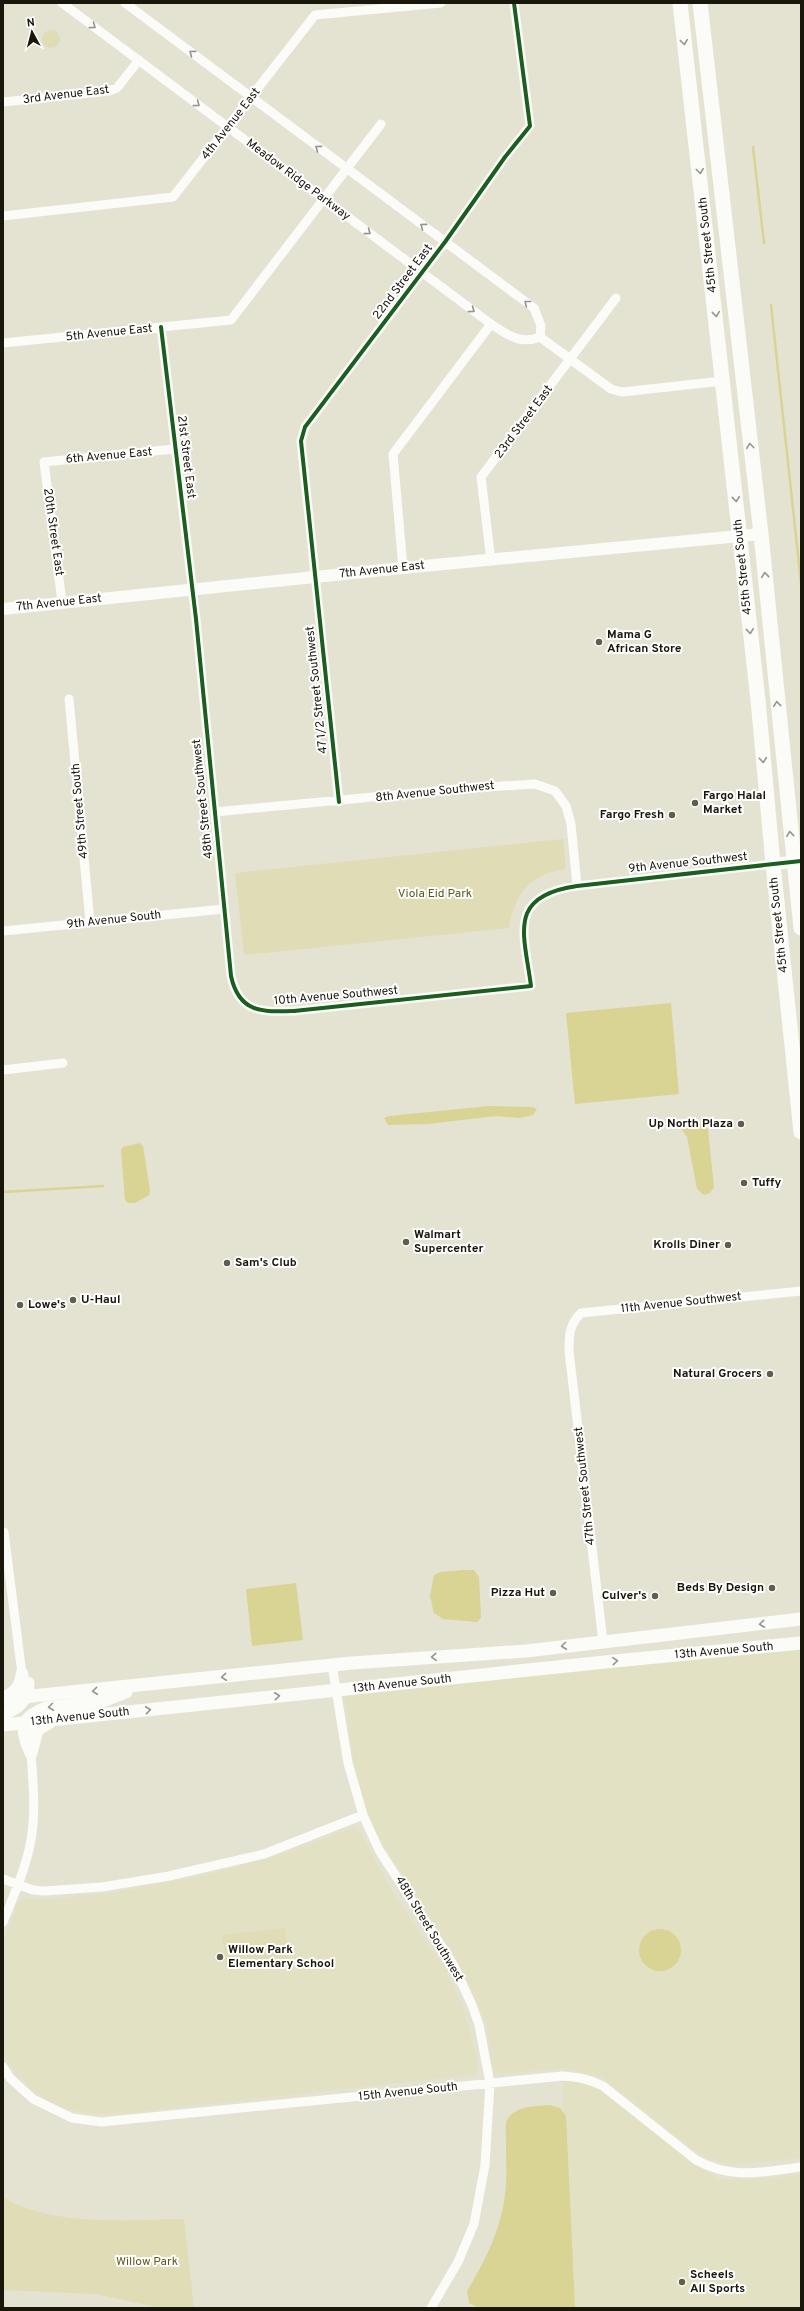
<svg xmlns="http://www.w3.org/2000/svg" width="804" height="2311" font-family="Overpass,sans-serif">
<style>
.built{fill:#e3e1c3}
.green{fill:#dfdcb6}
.water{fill:#d9d394}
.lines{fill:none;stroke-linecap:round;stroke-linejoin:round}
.stream{stroke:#d9d394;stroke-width:2.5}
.minor{stroke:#fbfbf8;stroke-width:9}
.tertiary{stroke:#fbfbf8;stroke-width:12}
.secondary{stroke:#fbfbf8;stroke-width:13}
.primary{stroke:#fbfbf8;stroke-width:15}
.cycleway-casing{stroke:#fff;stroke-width:6}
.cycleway{stroke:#1b5e20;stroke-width:4}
.oneway{stroke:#95948e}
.poi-dot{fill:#605e51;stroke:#fff;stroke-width:1.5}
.labels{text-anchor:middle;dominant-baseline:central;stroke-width:4;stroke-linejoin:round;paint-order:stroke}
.street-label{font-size:12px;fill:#19170c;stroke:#fff}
.poi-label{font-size:12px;font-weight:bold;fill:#19170c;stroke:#fff;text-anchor:start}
.park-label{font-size:12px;fill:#5e581b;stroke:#fff}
</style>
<rect width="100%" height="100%" fill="#e4e3d1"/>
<path class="built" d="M801,1647V2158L730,2165L700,2155L601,2077L566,2068L493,2075L486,2022L453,1955L368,1820L354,1765L344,1695Z
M352,1828L360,1832L395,1896L447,1972L465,2013L477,2058V2071L473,2075L127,2113L94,2114L68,2110L50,2102L32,2090L16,2074L3,2054V1941L19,1901L25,1899H52L111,1893L205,1875L276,1856Z
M562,2079L591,2084L717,2179L771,2178L801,2174V2308H573Z"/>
<path class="green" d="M42 39a9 9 0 1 1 18 0a9 9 0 1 1-18 0Z
M563,839L566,869C530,874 515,893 509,928L244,955L235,873Z
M285,1928L289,1958L226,1965L222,1935Z
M3,2197C52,2227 129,2220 184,2219L194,2308H160L96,2294L3,2290Z"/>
<path class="water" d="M671,1003L679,1094L575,1104L566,1013Z
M489,1106L533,1107L537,1109L533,1115L520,1118L496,1116L428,1124L388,1125L384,1118L389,1116Z
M699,1123L705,1125L708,1129L714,1187L710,1193L704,1195L697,1189L687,1137L679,1126Z
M140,1143L143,1146L150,1190L149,1195L135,1203H128L125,1200L121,1150L123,1147Z
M463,1570H474L479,1577L481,1618L477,1622L443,1619L434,1613L430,1596L434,1575L440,1572Z
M296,1583L303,1640L252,1646L246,1589Z
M639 1950a21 21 0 1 1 42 0a21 21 0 1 1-42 0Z
M550,2105L560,2108L566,2116L575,2308H479L469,2303L467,2291C485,2261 501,2230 505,2194C508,2171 505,2146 506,2122C515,2105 532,2107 550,2105Z"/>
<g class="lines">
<path class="stream" d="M753,147L764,243
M771,305L801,583
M3,1192L103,1186"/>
<path class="minor" d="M62,3L491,324C508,335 520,345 540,337
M125,3L534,308L541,326L540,337
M3,102L109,91L117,88L139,60
M3,216L173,197L315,15L441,3
M161,327L196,619L231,976C239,1013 262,1012 294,1011L531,986C524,933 507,896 577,886L773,864
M540,337L611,389L622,392L723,381
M3,343L231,320L381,124
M491,561L481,477L616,298
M403,568L393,454L491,324
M62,602L44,462L174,449
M69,699L90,922
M339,802L301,441L305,427L445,242L505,157L530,126L514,3
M215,812L457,789L535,784L555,791L566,806L571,824L577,886
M3,931L224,909
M3,1070L63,1063
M4,1532L22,1674
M603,1642L569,1351C569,1335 569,1325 581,1313L801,1291
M332,1665L348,1763L363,1815L379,1850L453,1964L472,2005L479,2025L490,2083L485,2165L474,2224L458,2262L431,2308
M3,1879L33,1890L44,1891L102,1887L169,1876L264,1854L363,1815
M3,1922C14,1895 26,1868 31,1840C36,1811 33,1782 31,1753
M3,2067L10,2078L33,2099L72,2118L101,2122L562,2076C578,2077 589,2079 603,2086L696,2160C732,2180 762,2172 801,2167"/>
<path class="tertiary" d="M3,609L403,568L761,534
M773,864L801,861"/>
<path class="secondary" d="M3,1698C15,1694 21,1686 22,1674
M3,1699L352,1663L526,1651L801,1619
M3,1713C18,1710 28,1699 28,1683
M3,1725L605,1662L801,1643
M31,1753C21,1730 19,1718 46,1708L100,1702L126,1692
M31,1753L37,1730L50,1722"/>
<path class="primary" d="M680,3L758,700L773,864L801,1132
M700,3L761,534L801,928"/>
<g class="cycleway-casing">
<path id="cycleway" d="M161,327L196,619L231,976C239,1013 262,1012 294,1011L531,986C524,933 507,896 577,886L801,861
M339,802L301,441L305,427L445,242L505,157L530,126L514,3"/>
</g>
<use href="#cycleway" class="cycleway"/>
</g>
<defs><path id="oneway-chevron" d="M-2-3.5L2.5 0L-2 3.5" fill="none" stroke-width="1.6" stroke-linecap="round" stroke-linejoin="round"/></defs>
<g class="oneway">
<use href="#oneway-chevron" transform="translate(93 26) rotate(36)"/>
<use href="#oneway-chevron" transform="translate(684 42) rotate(83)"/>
<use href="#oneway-chevron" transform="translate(192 53) rotate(-143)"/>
<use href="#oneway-chevron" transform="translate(197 104) rotate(37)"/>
<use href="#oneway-chevron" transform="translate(318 148) rotate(-143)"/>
<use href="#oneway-chevron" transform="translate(700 171) rotate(83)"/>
<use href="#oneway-chevron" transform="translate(423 226) rotate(-143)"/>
<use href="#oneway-chevron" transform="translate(368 232) rotate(37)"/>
<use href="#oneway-chevron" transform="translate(527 303) rotate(-142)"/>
<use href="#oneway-chevron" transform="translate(472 310) rotate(37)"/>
<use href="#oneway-chevron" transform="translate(716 314) rotate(84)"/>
<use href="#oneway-chevron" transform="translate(750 446) rotate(-97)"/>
<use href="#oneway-chevron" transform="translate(736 499) rotate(84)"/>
<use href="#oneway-chevron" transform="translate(765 575) rotate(-96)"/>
<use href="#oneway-chevron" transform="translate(750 631) rotate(84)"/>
<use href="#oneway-chevron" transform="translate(777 704) rotate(-96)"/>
<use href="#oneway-chevron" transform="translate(763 760) rotate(85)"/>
<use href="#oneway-chevron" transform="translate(790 834) rotate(-96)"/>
<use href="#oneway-chevron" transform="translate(762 1624) rotate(174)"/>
<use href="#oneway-chevron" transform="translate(564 1646) rotate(173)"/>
<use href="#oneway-chevron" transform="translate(434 1657) rotate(176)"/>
<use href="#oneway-chevron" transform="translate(615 1661) rotate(-5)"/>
<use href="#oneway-chevron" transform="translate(224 1677) rotate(174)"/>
<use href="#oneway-chevron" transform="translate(95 1691) rotate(174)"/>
<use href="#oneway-chevron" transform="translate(277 1696) rotate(-6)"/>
<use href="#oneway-chevron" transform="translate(51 1707) rotate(173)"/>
<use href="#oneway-chevron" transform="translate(148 1710) rotate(-6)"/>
</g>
<g class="poi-dot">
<circle cx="599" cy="642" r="4"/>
<circle cx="695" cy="803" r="4"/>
<circle cx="672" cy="815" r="4"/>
<circle cx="741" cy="1124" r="4"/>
<circle cx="744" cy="1183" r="4"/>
<circle cx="406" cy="1242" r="4"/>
<circle cx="728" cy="1245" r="4"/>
<circle cx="227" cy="1263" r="4"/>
<circle cx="73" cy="1300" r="4"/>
<circle cx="20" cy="1305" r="4"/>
<circle cx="770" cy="1374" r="4"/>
<circle cx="772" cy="1588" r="4"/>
<circle cx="553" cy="1593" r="4"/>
<circle cx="655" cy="1596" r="4"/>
<circle cx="220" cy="1957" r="4"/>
<circle cx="682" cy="2282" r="4"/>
</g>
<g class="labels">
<g class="street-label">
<text transform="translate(66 95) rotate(-7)">3rd Avenue East</text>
<text transform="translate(231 124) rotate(-52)">4th Avenue East</text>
<text transform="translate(298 180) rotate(37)">Meadow Ridge Parkway</text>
<text transform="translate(708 245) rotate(-96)">45th Street South</text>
<text transform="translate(403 282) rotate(-53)">22nd Street East</text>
<text transform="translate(109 333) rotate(-6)">5th Avenue East</text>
<text transform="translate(524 422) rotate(-53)">23rd Street East</text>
<text transform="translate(109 456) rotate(-5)">6th Avenue East</text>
<text transform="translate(186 457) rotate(83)">21st Street East</text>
<text transform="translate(53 532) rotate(82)">20th Street East</text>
<text transform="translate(743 567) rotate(-96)">45th Street South</text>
<text transform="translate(382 570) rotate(-6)">7th Avenue East</text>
<text transform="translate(59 603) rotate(-6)">7th Avenue East</text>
<text transform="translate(317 690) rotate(-96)">47 1/2 Street Southwest</text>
<text transform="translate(435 792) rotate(-6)">8th Avenue Southwest</text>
<text transform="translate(203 799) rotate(-96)">48th Street Southwest</text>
<text transform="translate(80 811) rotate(-95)">49th Street South</text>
<text transform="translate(688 863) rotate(-6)">9th Avenue Southwest</text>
<text transform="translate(114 920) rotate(-6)">9th Avenue South</text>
<text transform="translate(779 925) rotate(-96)">45th Street South</text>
<text transform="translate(336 996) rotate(-5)">10th Avenue Southwest</text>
<text transform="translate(681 1303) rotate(-6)">11th Avenue Southwest</text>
<text transform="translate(585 1486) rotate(-96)">47th Street Southwest</text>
<text transform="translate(724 1651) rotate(-5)">13th Avenue South</text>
<text transform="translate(402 1684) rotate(-6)">13th Avenue South</text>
<text transform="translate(80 1717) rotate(-6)">13th Avenue South</text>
<text transform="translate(429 1929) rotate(59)">48th Street Southwest</text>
<text transform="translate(408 2092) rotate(-6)">15th Avenue South</text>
</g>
<g class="poi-label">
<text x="607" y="635">Mama G<tspan x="607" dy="14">African Store</tspan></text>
<text x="703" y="796">Fargo Halal<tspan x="703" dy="14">Market</tspan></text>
<text x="664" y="815" text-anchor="end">Fargo Fresh</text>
<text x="733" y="1124" text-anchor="end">Up North Plaza</text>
<text x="752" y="1183">Tuffy</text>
<text x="414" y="1235">Walmart<tspan x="414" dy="14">Supercenter</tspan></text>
<text x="720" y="1245" text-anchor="end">Krolls Diner</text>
<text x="235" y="1263">Sam's Club</text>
<text x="81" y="1300">U-Haul</text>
<text x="28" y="1305">Lowe's</text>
<text x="762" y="1374" text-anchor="end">Natural Grocers</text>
<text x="764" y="1588" text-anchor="end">Beds By Design</text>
<text x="545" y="1593" text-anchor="end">Pizza Hut</text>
<text x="647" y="1596" text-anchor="end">Culver's</text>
<text x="228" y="1950">Willow Park<tspan x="228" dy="14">Elementary School</tspan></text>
<text x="690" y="2275">Scheels<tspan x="690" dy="14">All Sports</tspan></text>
</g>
<g class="park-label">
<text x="435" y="894">Viola Eid Park</text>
<text x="147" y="2262">Willow Park</text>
</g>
</g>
<rect width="804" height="2311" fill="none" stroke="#19170c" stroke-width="8"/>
<g transform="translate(32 32) rotate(353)" stroke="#ffffff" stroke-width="3" paint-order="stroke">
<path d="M0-3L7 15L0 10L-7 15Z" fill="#19170c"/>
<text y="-6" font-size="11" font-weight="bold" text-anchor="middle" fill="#19170c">N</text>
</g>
</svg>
